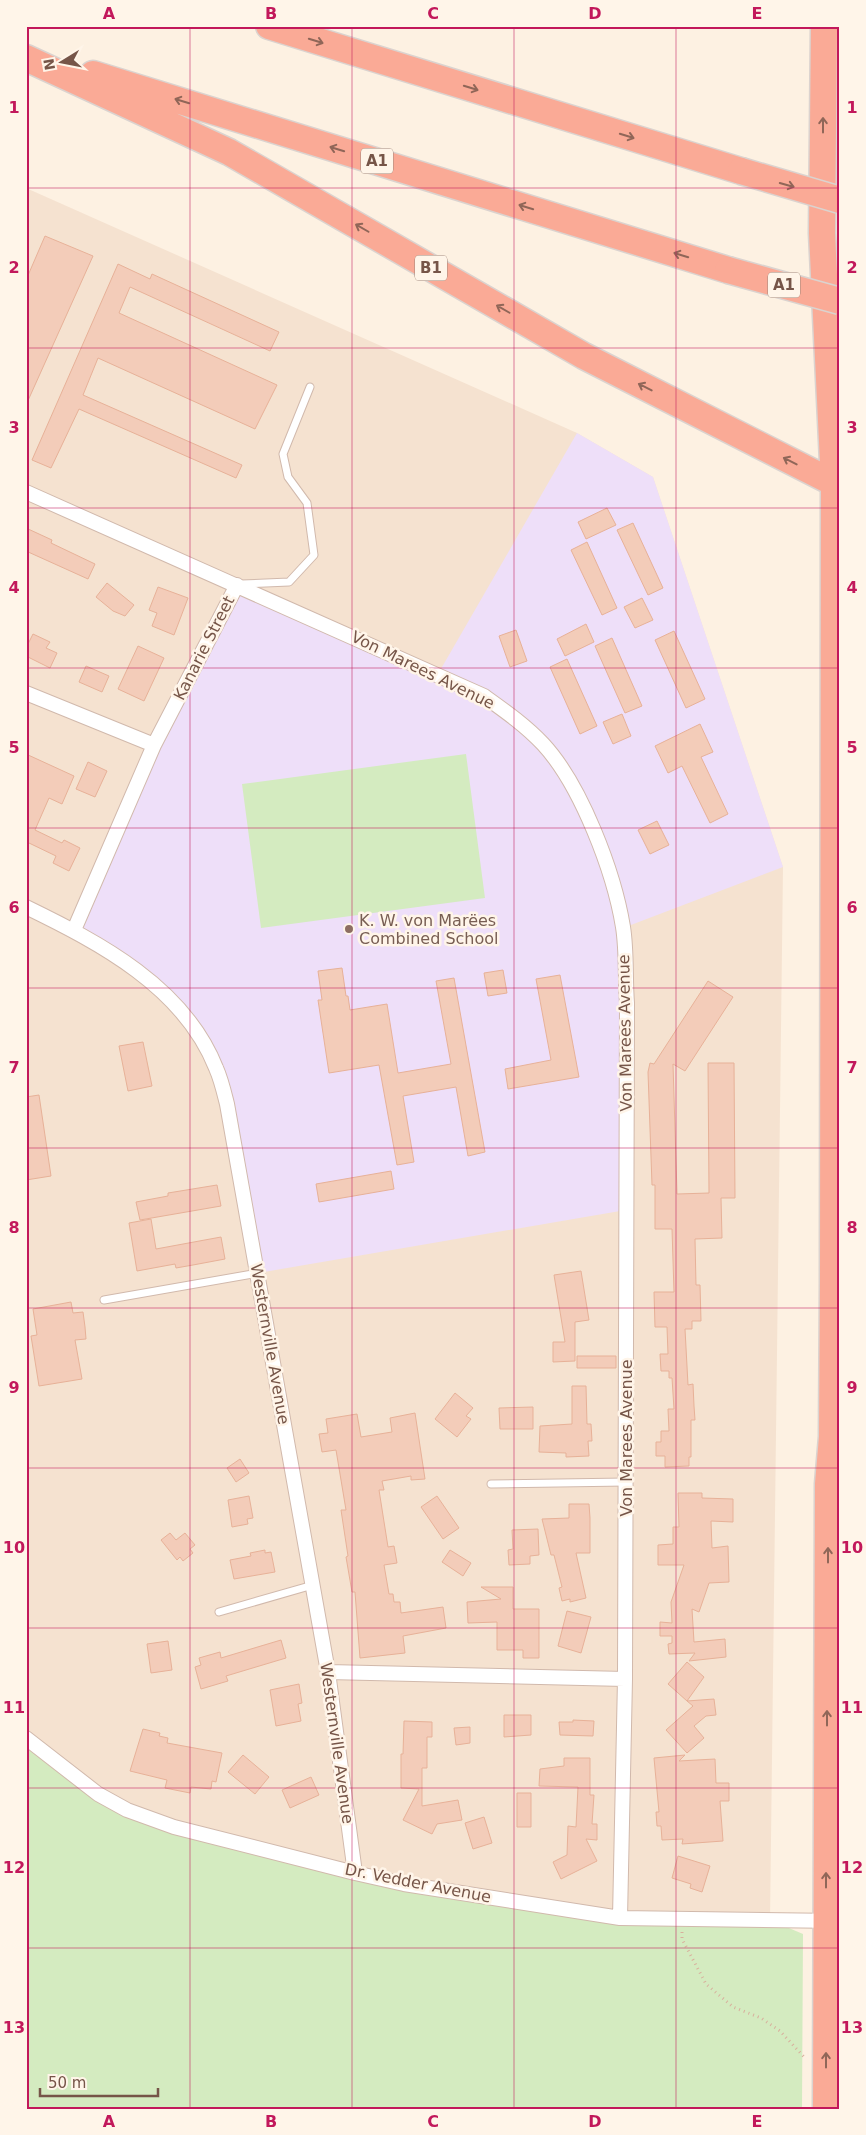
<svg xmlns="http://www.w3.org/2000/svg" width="866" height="2135" font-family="'DejaVu Sans',sans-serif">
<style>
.residential{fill:#f5e2d0}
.education{fill:#eedff9}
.green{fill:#d4ebc0}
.building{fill:#f3ccb9;stroke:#e7b198}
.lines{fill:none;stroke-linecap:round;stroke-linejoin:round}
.lane-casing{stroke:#d1b9ac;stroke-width:9}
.street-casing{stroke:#d1b9ac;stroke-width:16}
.highway-casing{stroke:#dbd3cf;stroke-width:29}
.path{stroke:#d8af9c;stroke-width:3;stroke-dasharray:1 4;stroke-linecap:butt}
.lane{stroke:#fff;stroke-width:7}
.street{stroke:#fff;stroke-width:14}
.highway{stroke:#faaa96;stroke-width:26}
.highway-bridge-casing{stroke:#dbd3cf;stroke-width:29;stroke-linecap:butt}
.highway-bridge{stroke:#faaa96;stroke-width:26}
.oneway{stroke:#906658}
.grid{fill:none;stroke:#c2185b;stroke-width:1;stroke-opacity:0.55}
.education-dot{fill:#8d6e63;stroke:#fff5e9;stroke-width:2}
.labels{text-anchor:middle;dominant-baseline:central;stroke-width:5;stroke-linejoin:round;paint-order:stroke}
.shield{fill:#fff5e9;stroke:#9f8578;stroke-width:1}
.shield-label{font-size:15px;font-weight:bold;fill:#765548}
.street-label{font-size:16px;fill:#765548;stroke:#fff5e9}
.education-label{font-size:16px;fill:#785e54;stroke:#fff5e9;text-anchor:start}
.neatline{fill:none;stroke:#c2185b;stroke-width:2}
.grid-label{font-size:16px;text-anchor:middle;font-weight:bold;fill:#c2185b}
</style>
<rect width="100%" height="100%" fill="#fdf1e2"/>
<path class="residential" d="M26,188L577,433L653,477L783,867L770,1920L620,1917L404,1884L127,1810L26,1738Z"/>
<path class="education" d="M577,433L653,477L783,867L623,928L626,1210L258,1273L227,1104L186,1017L74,930L237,585L438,674Z"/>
<path class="green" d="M466,754L485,898L261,928L242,784Z
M26,1738L127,1810L355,1873L620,1917L770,1920L803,1934L802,2109H26Z"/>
<path class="building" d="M45,236L93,256L26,405V280Z
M118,264L150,279L152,274L279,332L270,351L130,287L119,313L277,385L255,429L98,358L83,395L242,465L236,478L79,409L51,468L32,460Z
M607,508L616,525L586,539L578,522Z
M633,523L663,588L648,595L617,530Z
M26,528L52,540L51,543L95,564L88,579L26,551Z
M587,542L617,608L602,615L571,550Z
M107,583L134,605L125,616L113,611L96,597Z
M158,587L188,598L174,635L152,626L157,613L149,610Z
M642,598L653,620L635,628L624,607Z
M586,624L594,642L565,656L557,639Z
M516,630L527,661L510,667L499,636Z
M674,631L705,699L686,708L655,640Z
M33,634L50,642L46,648L57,653L50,668L26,656V648Z
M612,638L642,706L625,713L595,646Z
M138,646L164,658L144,701L118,689Z
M567,659L597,726L580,734L550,667Z
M86,666L109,676L102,692L79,682Z
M622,714L631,736L613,744L603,722Z
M700,724L713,752L701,757L728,814L710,823L682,766L668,773L655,746Z
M26,754L74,776L62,804L49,798L35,830L62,843L64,840L80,848L69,871L53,863L56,856L29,843L26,848Z
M88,762L107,771L95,797L76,789Z
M657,821L669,845L650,854L638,830Z
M342,968L346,996H348L350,1010L387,1004L398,1073L451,1064L436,981L454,978L485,1152L468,1156L456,1087L403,1096L414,1162L397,1165L379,1065L329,1073L318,1000H322L318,971Z
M503,970L507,993L488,996L484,973Z
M560,975L579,1077L508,1089L505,1069L551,1060L536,979Z
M708,981L733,997L685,1071L673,1064L677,1194L709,1193L708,1063H734L735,1198H721L722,1238L695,1239L696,1285H700L701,1321H692V1329H685L688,1385L693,1384L694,1406L695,1420H691V1457H689V1466L665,1467V1456H656V1442H661V1431H669L668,1409H674L672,1378H669V1371H661L660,1354H668L667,1327H655L654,1292H674L672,1229H655V1185H652L648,1072L650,1063L654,1064Z
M143,1042L152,1086L128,1091L119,1046Z
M39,1095L51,1176L26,1180V1097Z
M391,1171L394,1189L319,1202L316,1184Z
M217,1185L221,1206L140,1220L136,1202L168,1196V1193Z
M151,1219L156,1249L221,1237L225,1259L193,1265L176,1268L175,1264L137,1271L129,1223Z
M581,1271L589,1320L575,1322V1361L553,1362V1342H565L554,1275Z
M71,1302L73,1313L83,1312L85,1327L86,1339L75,1340L82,1379L39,1386L31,1336L37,1335L33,1309Z
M577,1356H616V1368H577Z
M572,1386H586L587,1424H591L592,1441H588L589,1456L566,1457V1453L539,1452L540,1426L572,1424Z
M455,1393L473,1408L466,1416L471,1419L457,1437L435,1419Z
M533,1407V1429H500L499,1408Z
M415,1413L425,1479L411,1480V1476L382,1481L384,1490H379L388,1547L394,1546L397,1563L384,1565L389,1594H393L394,1602H400L401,1613L443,1607L446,1628L403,1636L405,1653L360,1658L355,1592H352L346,1557L348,1556L341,1510H346L336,1450L322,1452L319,1434L328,1433L326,1419L357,1414L361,1437L392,1432L390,1418Z
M240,1459L249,1473L236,1482L227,1468Z
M678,1493H702V1498L733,1499V1522L711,1521L712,1548L728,1546L729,1582L709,1583L699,1612L692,1609L694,1642L725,1639L726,1657L689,1661L695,1653L669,1654L668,1644L672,1643V1636H660V1622L672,1623L671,1602L684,1565H658V1545L673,1544V1527H679Z
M249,1496L253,1518L247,1519L248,1524L232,1527L228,1500Z
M437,1496L459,1528L443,1539L421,1507Z
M569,1504H589L590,1518V1553H576L586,1598L570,1602V1599L562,1601L559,1588L562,1587L554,1555H551L542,1519L569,1518Z
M538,1529L539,1555L530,1556V1564L509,1565L508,1550L513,1549L512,1530Z
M170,1533L176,1540L185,1533L195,1545L190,1549L193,1553L183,1561L180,1557L177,1560L161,1540Z
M265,1550V1553L271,1552L275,1572L234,1579L230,1560L251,1556L250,1553Z
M450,1550L471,1563L463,1576L442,1562Z
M481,1587H513V1609H539V1658H523V1650H497V1622L468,1623L467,1602L501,1599Z
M567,1611L591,1617L581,1653L558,1646Z
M281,1640L286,1658L226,1676L228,1681L201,1689L195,1667L201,1665L199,1658L220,1652L221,1658Z
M168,1641L172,1670L151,1673L147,1644Z
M687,1662L704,1677L687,1701L668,1684Z
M299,1684L302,1703L298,1704L301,1721L276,1726L270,1690Z
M714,1699L716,1715L706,1716L694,1726L704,1738L687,1753L666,1730L693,1706L687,1701Z
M504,1715H531V1735L504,1737Z
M573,1720L594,1721L593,1736L560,1735L559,1722H573Z
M404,1721L432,1722V1737H427V1768H422V1806L458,1800L462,1820L437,1824L432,1834L403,1820L419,1789L401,1788V1754H403Z
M470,1727V1743L456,1745L454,1728Z
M143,1729L160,1733L159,1736L168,1738L167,1743L222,1753L216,1782L212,1781L211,1789L191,1787L190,1793L165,1788L167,1780L130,1771Z
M243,1755L269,1777L255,1794L228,1772Z
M685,1755L679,1761L715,1759L716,1783H729V1801H720L723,1841L682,1844L683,1839L662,1840L661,1826H657L656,1812H659L654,1758Z
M564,1758H590V1795H594L592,1824H597V1840L586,1839L597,1861L561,1879L553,1862L567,1855L568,1826L576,1827L578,1787L539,1786L540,1769L564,1766Z
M311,1777L319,1795L290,1808L282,1790Z
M517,1793H531V1827H517Z
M484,1817L492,1843L473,1849L465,1823Z
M678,1856L710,1866L702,1892L690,1888L691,1884L672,1878Z"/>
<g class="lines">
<g class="lane-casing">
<path id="lane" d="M242,584L289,582L314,555L307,503L288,477L283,454L310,387
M104,1300L258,1273
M491,1484L626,1482
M219,1612L313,1585"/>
</g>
<g class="street-casing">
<path id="street" d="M26,492L484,696C505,711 525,725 543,744C581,785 614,872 623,927C627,952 625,979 627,1003L625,1679L620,1918
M26,693L154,745
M26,907C100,943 184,987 216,1068C221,1079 224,1092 227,1104L328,1672L355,1873
M74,930L154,745L237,585
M328,1672L625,1679
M26,1738L98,1794L127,1810L174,1827L355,1873L404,1884L620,1918L840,1921"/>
</g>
<g class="highway-casing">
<path id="highway" d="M269,26L741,171
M824,26L822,233L834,483L833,1283L832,1437L828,1484L826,2109
M26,58L229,152L584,356L834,483H840
M93,74L728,270"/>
</g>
<path class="path" d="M682,1932V1939L706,1984L733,2007L761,2018L780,2031L806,2059"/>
<use href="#lane" class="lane"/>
<use href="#street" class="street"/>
<use href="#highway" class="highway"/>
<g class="highway-bridge-casing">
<path id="highway-bridge" d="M741,171L840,200
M728,270L840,301"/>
</g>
<use href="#highway-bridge" class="highway-bridge"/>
</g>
<defs><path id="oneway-shaft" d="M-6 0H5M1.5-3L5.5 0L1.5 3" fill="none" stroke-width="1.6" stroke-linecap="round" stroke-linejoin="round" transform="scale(1.25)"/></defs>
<g class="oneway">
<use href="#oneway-shaft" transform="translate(316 41) rotate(17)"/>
<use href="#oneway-shaft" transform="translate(471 88) rotate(17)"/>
<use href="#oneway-shaft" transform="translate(182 101) rotate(-163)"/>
<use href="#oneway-shaft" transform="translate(823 125) rotate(-90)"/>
<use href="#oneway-shaft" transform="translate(627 136) rotate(17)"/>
<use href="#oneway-shaft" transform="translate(337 149) rotate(-163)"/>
<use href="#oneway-shaft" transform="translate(787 185) rotate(16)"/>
<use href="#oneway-shaft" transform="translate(526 207) rotate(-163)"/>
<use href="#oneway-shaft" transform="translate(362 228) rotate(-150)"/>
<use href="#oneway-shaft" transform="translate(681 255) rotate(-163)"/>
<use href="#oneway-shaft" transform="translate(503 309) rotate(-150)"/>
<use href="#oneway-shaft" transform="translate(645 387) rotate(-153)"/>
<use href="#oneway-shaft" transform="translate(790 461) rotate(-153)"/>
<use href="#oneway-shaft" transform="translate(828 1555) rotate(-90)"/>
<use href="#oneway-shaft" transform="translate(827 1718) rotate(-90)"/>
<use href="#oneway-shaft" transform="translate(826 1880) rotate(-90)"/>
<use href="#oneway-shaft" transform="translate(826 2060) rotate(-90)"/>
</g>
<path class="grid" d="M190,26V2109M352,26V2109M514,26V2109M676,26V2109M26,188H840M26,348H840M26,508H840M26,668H840M26,828H840M26,988H840M26,1148H840M26,1308H840M26,1468H840M26,1628H840M26,1788H840M26,1948H840"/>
<circle class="education-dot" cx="349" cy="929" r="5"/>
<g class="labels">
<g class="shield">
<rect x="361" y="148.5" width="32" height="25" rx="4"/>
<rect x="415" y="255.5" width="32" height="25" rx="4"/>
<rect x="768" y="272.5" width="32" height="25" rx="4"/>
</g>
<g class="shield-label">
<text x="377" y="161">A1</text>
<text x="431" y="268">B1</text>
<text x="784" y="285">A1</text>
</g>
<g class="street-label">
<text transform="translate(204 648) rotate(-63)">Kanarie Street</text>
<text transform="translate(423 670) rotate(26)">Von Marees Avenue</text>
<text transform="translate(625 1033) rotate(-91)">Von Marees Avenue</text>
<text transform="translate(270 1344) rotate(80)">Westernville Avenue</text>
<text transform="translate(626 1438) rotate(-90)">Von Marees Avenue</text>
<text transform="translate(337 1743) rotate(82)">Westernville Avenue</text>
<text transform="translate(418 1883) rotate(11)">Dr. Vedder Avenue</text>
</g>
<g class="education-label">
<text x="359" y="920">K. W. von Marëes<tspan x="359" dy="18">Combined School</tspan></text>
</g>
</g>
<rect width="866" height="2135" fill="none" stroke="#fff5e9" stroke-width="55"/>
<g transform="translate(62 62) rotate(260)" stroke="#fff5e9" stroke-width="4" paint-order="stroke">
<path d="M0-4L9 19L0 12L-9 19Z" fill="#765548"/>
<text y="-8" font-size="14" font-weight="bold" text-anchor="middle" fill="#765548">N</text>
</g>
<path d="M40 2088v8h118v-8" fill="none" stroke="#765548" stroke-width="2.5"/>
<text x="48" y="2088" font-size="15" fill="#765548" stroke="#fff5e9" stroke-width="4" paint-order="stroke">50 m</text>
<rect x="28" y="28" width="810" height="2080" class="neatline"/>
<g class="grid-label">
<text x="109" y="19">A</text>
<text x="271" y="19">B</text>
<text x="433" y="19">C</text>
<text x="595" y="19">D</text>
<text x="757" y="19">E</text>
<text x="14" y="113">1</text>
<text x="852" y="113">1</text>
<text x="14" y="273">2</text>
<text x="852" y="273">2</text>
<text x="14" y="433">3</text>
<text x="852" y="433">3</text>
<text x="14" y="593">4</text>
<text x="852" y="593">4</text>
<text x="14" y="753">5</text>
<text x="852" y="753">5</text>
<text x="14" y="913">6</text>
<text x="852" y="913">6</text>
<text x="14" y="1073">7</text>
<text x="852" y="1073">7</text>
<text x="14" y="1233">8</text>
<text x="852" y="1233">8</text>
<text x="14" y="1393">9</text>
<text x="852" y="1393">9</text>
<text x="14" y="1553">10</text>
<text x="852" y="1553">10</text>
<text x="14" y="1713">11</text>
<text x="852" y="1713">11</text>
<text x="14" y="1873">12</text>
<text x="852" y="1873">12</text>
<text x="14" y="2033">13</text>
<text x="852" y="2033">13</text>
<text x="109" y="2127">A</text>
<text x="271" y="2127">B</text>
<text x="433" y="2127">C</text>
<text x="595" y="2127">D</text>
<text x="757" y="2127">E</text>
</g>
</svg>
